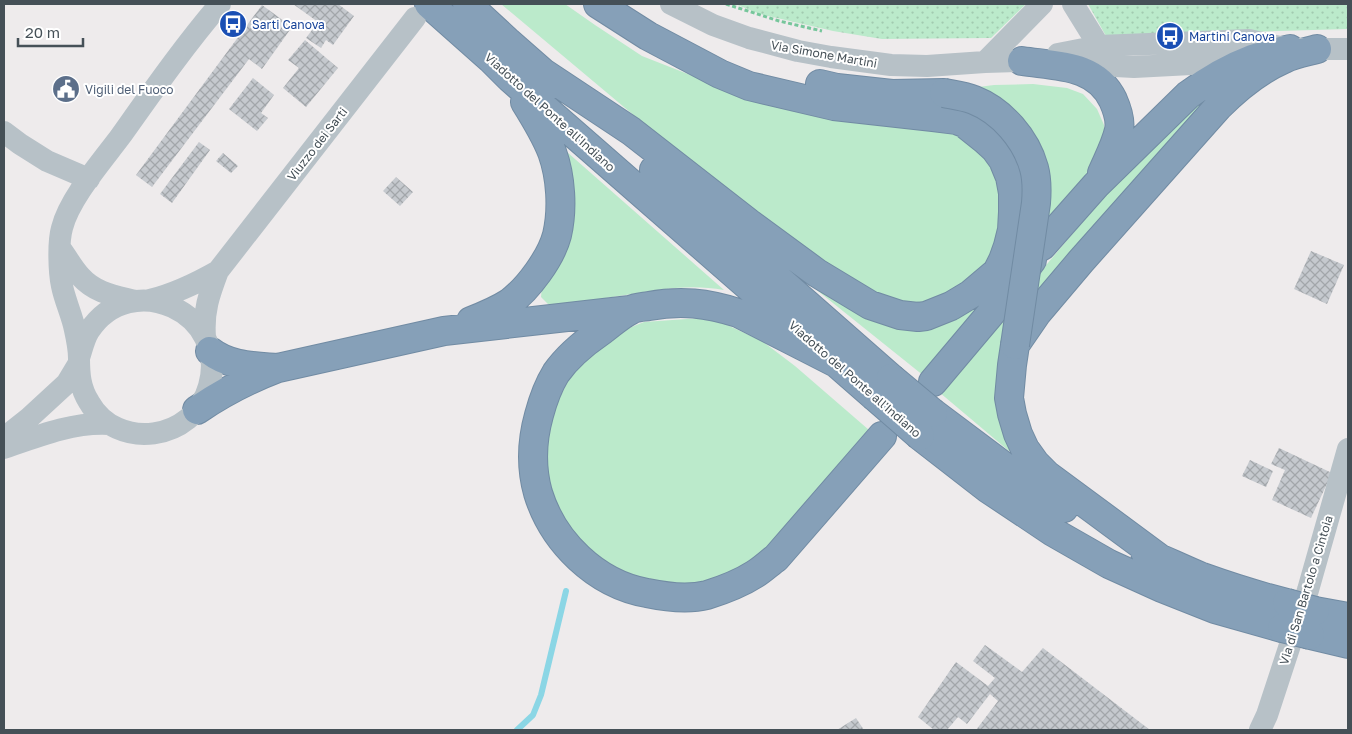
<svg xmlns="http://www.w3.org/2000/svg" width="1352" height="734" font-family="'Golos Text',sans-serif">
<style>
.grass{fill:#bbeacb}
.park{fill:url(#park-dots)}
.lines{fill:none;stroke-linecap:round;stroke-linejoin:round}
.stream{stroke:#8bd6e5;stroke-width:6}
.building{fill:url(#building-cross-hatch)}
.highway-casing{stroke:#718ba3;stroke-width:30}
.path{stroke:#76c69b;stroke-width:3;stroke-dasharray:4 2.5;stroke-linecap:butt}
.minor{stroke:#b7c1c7;stroke-width:22}
.highway{stroke:#86a0b8;stroke-width:28}
.highway-bridge-casing{stroke:#718ba3;stroke-width:30;stroke-linecap:butt}
.highway-bridge{stroke:#86a0b8;stroke-width:28}
.labels{text-anchor:middle;dominant-baseline:central;stroke-width:4;stroke-linejoin:round;paint-order:stroke}
.transit-label{font-size:12px;fill:#164399;stroke:#fff;text-anchor:start}
.street-label{font-size:12px;fill:#455057;stroke:#fff}
.service-label{font-size:12px;fill:#4e5e75;stroke:#fff;text-anchor:start}
</style>
<defs>
<pattern id="park-dots" width="8" height="8" patternUnits="userSpaceOnUse" patternTransform="scale(1.25)"><rect width="8" height="8" fill="#bbeacb"/><path d="M2 2h.1M6 6h.1" fill="none" stroke="#a2cab0" stroke-width="1.8" stroke-linecap="round"/></pattern>
<pattern id="building-cross-hatch" width="8" height="8" patternUnits="userSpaceOnUse" patternTransform="scale(1.25)"><rect width="8" height="8" fill="#c5c9ce"/><path d="M0 0l8 8M0 8l8-8" fill="none" stroke="#a2a6aa"/></pattern>
</defs>
<rect width="100%" height="100%" fill="#eeebec"/>
<path class="grass" d="M501,4H565L595,25L642,56L731,91L954,131L973,143L993,168L1001,194L1004,211L991,257L975,278L958,289L932,300L915,303H883L780,238Z
M1234,72L1035,300L1037,276L1131,164Z
M1033,84L1067,88L1083,94L1097,109L1104,125V145L1097,166L1070,196L1044,222L1046,176L963,89L994,85Z
M567,152L724,290C691,284 664,289 632,294C606,298 580,302 555,306L548,304L541,297L542,286L562,157Z
M793,271L859,313L1003,290L924,376Z
M1010,307L1012,448L1009,451L939,392Z
M701,318L725,324L762,341L795,366L869,430L770,551L738,574L705,584L676,587L606,568L576,543L557,511L548,485L545,455L551,417L568,380L595,350L619,332L644,322Z"/>
<path class="park" d="M735,4H1026L991,38L882,39L833,31L760,14Z
M1088,4H1348V29L1106,36Z"/>
<g class="lines">
<path class="stream" d="M517,730L533,715L541,695L566,591"/>
</g>
<path class="building" d="M293,4H338L354,16L333,45L326,40L321,48L306,38L318,22Z
M262,5L292,27L262,69L249,59L152,187L136,175Z
M305,40L338,68L306,107L283,88L299,68L288,60Z
M253,78L274,95L261,113L268,118L257,131L229,109Z
M199,142L210,150L172,203L160,194Z
M223,153L238,166L231,173L216,161Z
M396,177L413,192L400,206L383,191Z
M1311,251L1344,265L1327,304L1294,289Z
M1279,448L1332,473L1311,518L1272,500L1285,470L1271,464Z
M1250,460L1273,471L1266,487L1242,476Z
M985,645L1022,672L1043,648L1150,730H976L998,701L990,694L967,724L958,717L947,730H934L918,717L956,662L988,686L995,678L973,661Z
M856,718L864,730H837Z"/>
<g class="lines">
<g class="highway-casing">
<path id="highway" d="M429,4L491,59L510,78L874,396
M467,4L507,41L556,84
M598,4L648,36L720,74L749,86L834,106L933,117L956,120L964,123L984,139L995,149L1003,160L1010,177L1013,193V212L1012,230L1008,246L1003,260L997,272
M1022,61C1056,66 1096,64 1113,100C1117,109 1121,120 1119,130C1116,144 1108,159 1102,173
M542,72L631,131L749,223L817,273L870,305L900,315L918,317L926,316L951,306L971,294L997,272L1042,246L1096,185L1188,95C1208,80 1228,68 1252,59C1264,55 1277,52 1290,49
M820,84L837,88L892,94L944,93
M654,170L891,378
M471,321C484,316 498,310 509,303C528,289 551,258 557,235C563,209 561,177 552,152C545,134 535,118 525,102
M210,351C229,366 253,366 277,368
M836,363L738,313C707,303 681,300 649,306C643,307 636,307 631,310C620,315 610,325 600,332C584,343 568,356 556,373C548,386 543,400 539,415C532,440 531,468 538,493C553,542 596,584 647,593C666,597 687,600 707,595C723,590 741,583 755,574C763,569 769,563 776,558L882,436
M933,382L1003,299L1032,260
M197,410C222,393 249,379 278,368L444,331L630,310
M933,413L1013,473L1064,508
M920,436L987,488L1053,532L1109,564L1162,588L1215,609L1282,628
M1145,552C1164,560 1183,569 1202,577C1230,587 1258,596 1287,603
M1162,560L1047,475L1035,463L1025,449L1018,434L1012,414L1009,398L1012,365L1015,345L1037,313L1081,261L1218,107C1237,88 1259,70 1284,59C1294,54 1306,52 1317,49
M1315,611L1348,617
M1310,635L1348,644"/>
</g>
<path class="path" d="M726,4L779,21L822,31"/>
<path class="minor" d="M671,4L713,25L749,38L798,51L831,57L891,65L927,66L985,62L1022,61L1134,67L1229,62L1241,59
M1073,4L1099,46
M1300,49H1348
M1058,54L1099,46L1249,40L1289,49
M985,62L1042,4
M4,132L20,144L47,161L89,179
M60,248C67,257 73,269 81,277C95,293 116,296 135,301
M150,300C174,294 197,283 218,271L415,18
M205,337C203,311 209,295 218,271
M79,358C82,349 84,339 89,331C131,267 230,313 209,386C194,441 117,452 89,402C80,388 79,374 79,358C79,349 77,339 75,330C72,315 65,301 62,286C59,272 58,242 62,228C69,199 102,161 120,137C152,92 184,46 220,4
M4,438L29,418L67,383L79,363
M4,448C38,436 73,422 109,424
M1260,730L1267,715L1308,590L1348,449"/>
<use href="#highway" class="highway"/>
<g class="highway-bridge-casing">
<path id="highway-bridge" d="M944,93C954,95 964,96 974,100C1002,111 1026,139 1034,168C1037,179 1037,191 1036,203L1015,345
M891,378L933,413
M874,396L920,436
M1287,603L1315,611
M1282,628L1310,635"/>
</g>
<use href="#highway-bridge" class="highway-bridge"/>
</g>
<defs>
<g id="bus-disc" transform="scale(1.4375)"><circle r="9.5" fill="#1a4fb4" stroke="#fff"/><path d="M-5-6H5V4H4V6H2V4H-2V6H-4V4H-5ZM-3.5-4V0h7V-4ZM-3.5 1.2v1.5H-2V1.2ZM2 1.2v1.5H3.5V1.2Z" fill="#fff"/></g>
<g id="civic-disc" transform="scale(1.4375)"><circle r="9.5" fill="#5c6f8a" stroke="#fff"/><path d="M-.6-6.5H3V-4.5H.6V-3L4-1V1h2V6H-6V1h2V-1L-.6-3ZM-1.2 2.5V6h2.4V2.5Z" fill="#fff"/></g>
</defs>
<g fill-rule="evenodd">
<use href="#bus-disc" x="233" y="24"/>
<use href="#bus-disc" x="1170" y="36"/>
<use href="#civic-disc" x="66" y="89"/>
</g>
<g class="labels">
<g class="transit-label">
<text x="252" y="24">Sarti Canova</text>
<text x="1189" y="36">Martini Canova</text>
</g>
<g class="street-label">
<text transform="translate(824 54) rotate(10)">Via Simone Martini</text>
<text transform="translate(550 112) rotate(42)">Viadotto del Ponte all'Indiano</text>
<text transform="translate(317 144) rotate(-52)">Viuzzo dei Sarti</text>
<text transform="translate(855 379) rotate(41)">Viadotto del Ponte all'Indiano</text>
<text transform="translate(1306 590) rotate(-73)">Via di San Bartolo a Cintoia</text>
</g>
<g class="service-label">
<text x="85" y="89">Vigili del Fuoco</text>
</g>
</g>
<rect width="1352" height="734" fill="none" stroke="#455057" stroke-width="10"/>
<path d="M18 38v8h65v-8" fill="none" stroke="#455057" stroke-width="2.5"/>
<text x="25" y="38" font-size="15" fill="#455057" stroke="#ffffff" stroke-width="4" paint-order="stroke">20 m</text>
</svg>
